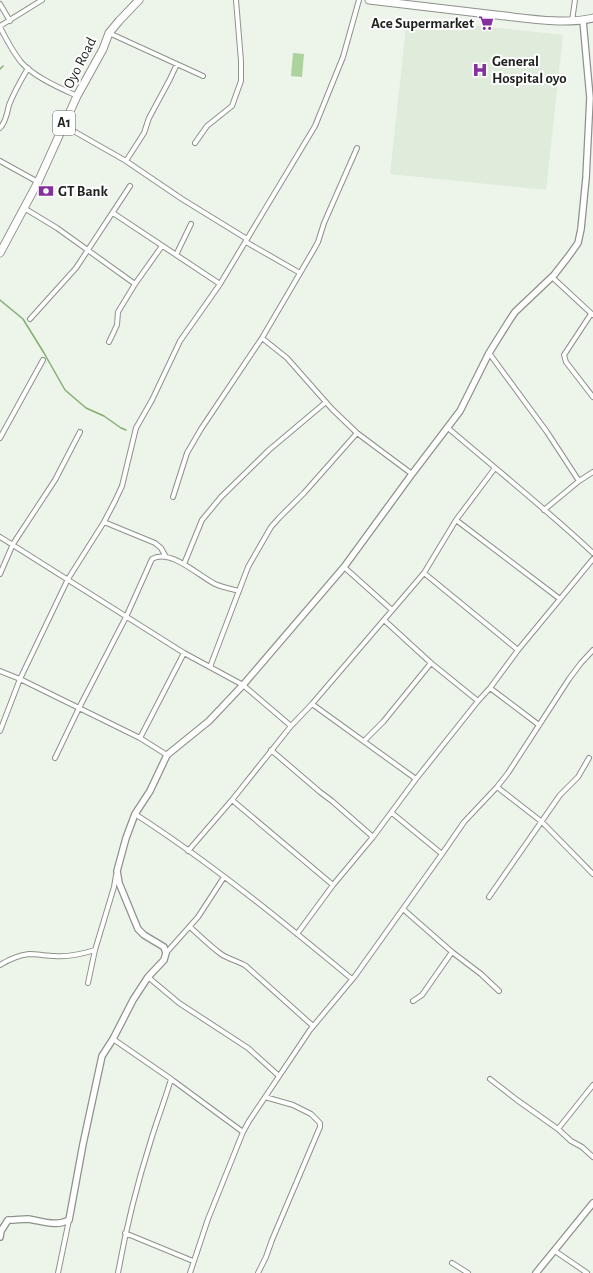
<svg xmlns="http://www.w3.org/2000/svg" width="593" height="1273" font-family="'Alegreya Sans',sans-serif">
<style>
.built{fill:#dfebdb}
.green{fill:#acd29d}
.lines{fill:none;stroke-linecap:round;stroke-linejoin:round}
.stream{stroke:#84af72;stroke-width:1.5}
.street-casing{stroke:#8c938a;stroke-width:6}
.secondary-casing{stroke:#8c938a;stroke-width:8}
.highway-casing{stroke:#8c938a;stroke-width:9}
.street{stroke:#fff;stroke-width:4}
.secondary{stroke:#fff;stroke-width:5.5}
.highway{stroke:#fff;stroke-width:7}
.labels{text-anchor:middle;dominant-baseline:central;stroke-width:4;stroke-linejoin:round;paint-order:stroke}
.shield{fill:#fff;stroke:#626462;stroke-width:1}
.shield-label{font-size:14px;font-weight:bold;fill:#1f221e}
.poi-label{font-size:15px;font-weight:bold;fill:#1f221e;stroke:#fff;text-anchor:start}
.street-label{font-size:15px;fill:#1f221e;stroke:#fff}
</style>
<rect width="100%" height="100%" fill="#edf4ea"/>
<path class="built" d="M407,18L563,35L546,190L390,174Z"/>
<path class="green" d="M293,53L304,54L302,77L291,76Z"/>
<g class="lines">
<path class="stream" d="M0,69L3,66
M0,300L23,319L44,353L65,390L86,408L104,416L121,428L126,430"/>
<g class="street-casing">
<path id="street" d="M0,4L10,21
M572,21L575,0
M0,26L42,0
M0,27C6,39 13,52 21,62C34,77 60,88 77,96
M109,33L203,76
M63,125L126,161L182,199L247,239
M0,128C6,122 7,113 9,105C14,92 21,80 28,68
M195,143L207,126L232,106L241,81V61L236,0
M0,161L38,182
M126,161L144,133L149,118L170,79L177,64
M24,208L57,228L135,284
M113,213L220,284
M246,242L300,273
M176,255L191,224
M552,277L593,315
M591,314L564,355L566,362L593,397
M30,319L76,268L130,186
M262,338L287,358L332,409L357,433L412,474
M109,342L117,325L118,312L135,284L162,246
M489,353L547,432L579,481
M448,428C496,469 546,509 593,553
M0,438L43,360
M173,497L187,453L201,429L262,338L313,251L318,242L324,223L357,148
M544,510L579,481L593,472
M456,520L560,599
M104,522L155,543L161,548L166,557
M0,537L184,653L243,685L291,726
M184,564L202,520L221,497L269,450L326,402
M344,567L392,610
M424,573L518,650
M0,574L13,544L55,480L80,432
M384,620L431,663L478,701
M210,667L248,567L271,527L279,518L304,493L357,433
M0,671L20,679L140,738L167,755
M490,688L539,725
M312,704L416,779
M0,731L20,679L68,579L104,522L115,501L122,486L136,428L152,400L180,341L220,284L315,126L343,57L359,0
M140,738L184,653
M364,741L383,722L431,663
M271,750L320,792L332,801L373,837
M55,758L79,708L126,617L152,559C170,548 199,576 215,584C222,587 231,589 239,591
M497,787L542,822L593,874
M232,800L333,885
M392,813L442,854
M135,814C211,863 282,921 352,979
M188,851L232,800L291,726L312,704L424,573L456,520L495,468
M489,897L560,795L578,777L589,758
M403,909L452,952L481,974L499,991
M190,927C200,936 210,946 221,954C228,959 238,961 246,966L313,1026
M297,934L333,885L373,837L416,779L478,701L490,688L518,650L593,559
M166,953L198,917L224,877
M0,965C8,960 20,955 29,954C38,954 46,956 55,956C68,957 82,954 95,950
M148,977L179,1003L248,1048L279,1076
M88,983L95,950L114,887L116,875
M413,1001L422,995L452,952
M113,1039L171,1079L243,1132
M490,1079L517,1100L558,1129L571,1141L582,1147L593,1157
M558,1129L593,1085
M125,1233L193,1261
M555,1251L587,1273
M452,1263L468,1273
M58,1273L69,1220
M118,1273C126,1228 137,1184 151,1140C157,1120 165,1100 171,1079
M190,1273L208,1219L243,1132L249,1121L310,1030L355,976L442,854L464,822L497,787L508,773L569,679L581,663L593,650
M258,1273L266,1257L272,1240L320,1127V1123L311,1114L293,1105L265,1097"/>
</g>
<g class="secondary-casing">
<path id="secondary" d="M0,1237L1,1231L8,1220C15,1220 22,1219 28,1219C42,1221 56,1227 69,1220L83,1144L102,1056L113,1039L133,1000L148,977L164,960L166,953L164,947L144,935L138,929L119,883L117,871L126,838L135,814L150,791L167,755L209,721L243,685L344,567L412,474L460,411L489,353L509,321L515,312L554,275L568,257L578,243L581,229L586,178L590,98L583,21
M536,1273L593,1203"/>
</g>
<g class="highway-casing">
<path id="highway" d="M369,0C411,5 454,10 496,15C525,18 565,25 593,18
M0,253L38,182L77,96L103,49L109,33L119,21L139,0"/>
</g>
<use href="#street" class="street"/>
<use href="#secondary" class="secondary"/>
<use href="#highway" class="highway"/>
</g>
<defs>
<g id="supermarket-bare" transform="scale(1.2)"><path d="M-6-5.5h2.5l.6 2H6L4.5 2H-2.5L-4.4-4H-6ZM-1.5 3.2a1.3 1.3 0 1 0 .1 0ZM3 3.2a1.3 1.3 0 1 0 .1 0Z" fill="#84309f" stroke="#fff" stroke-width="2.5" paint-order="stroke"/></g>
<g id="hospital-bare" transform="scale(1.2)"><path d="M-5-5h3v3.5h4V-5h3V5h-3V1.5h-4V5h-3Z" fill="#84309f" stroke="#fff" stroke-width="2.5" paint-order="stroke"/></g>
<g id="bank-bare" transform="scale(1.2)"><path d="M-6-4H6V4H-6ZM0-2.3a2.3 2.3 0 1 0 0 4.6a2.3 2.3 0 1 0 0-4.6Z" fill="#84309f" stroke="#fff" stroke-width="2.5" paint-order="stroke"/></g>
</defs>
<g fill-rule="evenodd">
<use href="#supermarket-bare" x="486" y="23"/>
<use href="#hospital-bare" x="480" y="70"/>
<use href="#bank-bare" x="46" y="191"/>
</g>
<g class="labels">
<rect class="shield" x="53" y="111" width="22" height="24" rx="3"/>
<g class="shield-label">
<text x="64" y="123">A1</text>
</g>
<g class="poi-label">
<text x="474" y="23" text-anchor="end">Ace Supermarket</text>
<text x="492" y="61">General<tspan x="492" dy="17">Hospital oyo</tspan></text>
<text x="58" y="191">GT Bank</text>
</g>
<g class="street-label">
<text transform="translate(80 63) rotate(-63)">Oyo Road</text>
</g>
</g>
</svg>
